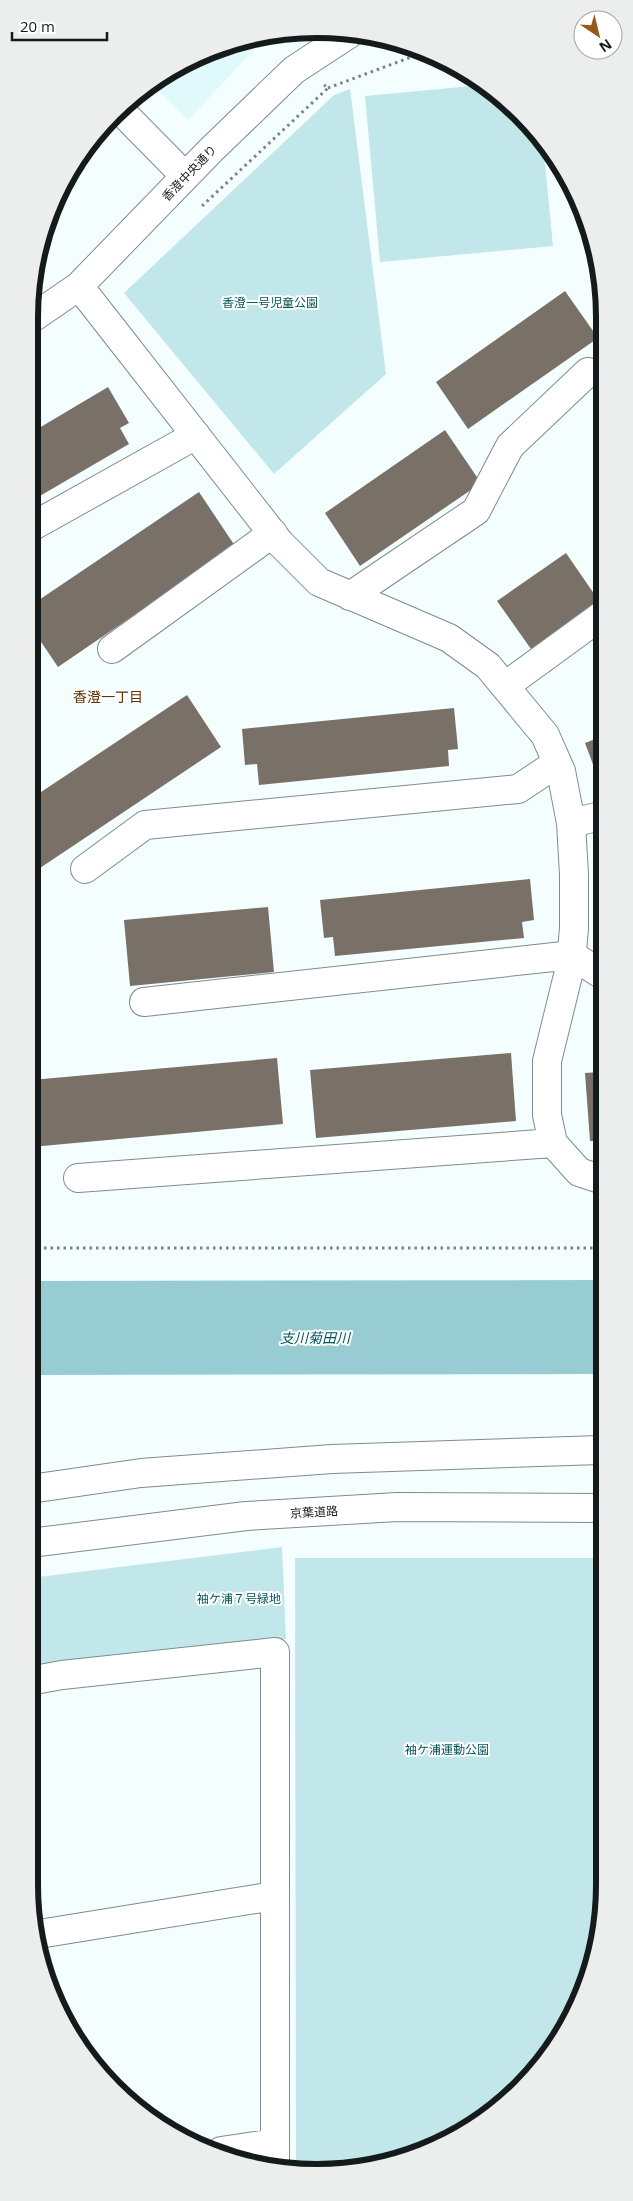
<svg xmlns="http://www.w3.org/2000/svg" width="633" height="2201" font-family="'Open Sans','Noto Sans JP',sans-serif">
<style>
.built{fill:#e0f9fb}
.green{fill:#c1e7eb}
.water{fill:#97cdd2}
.building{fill:#797068}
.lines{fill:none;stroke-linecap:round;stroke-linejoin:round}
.minor-casing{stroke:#7e8c8e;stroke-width:30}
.highway-casing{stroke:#7e8c8e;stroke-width:30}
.path{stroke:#7a8282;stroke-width:3;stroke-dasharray:2.5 4;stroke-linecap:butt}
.minor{stroke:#fff;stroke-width:28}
.highway{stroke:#fff;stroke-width:28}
.labels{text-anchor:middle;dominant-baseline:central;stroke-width:4;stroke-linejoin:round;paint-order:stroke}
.street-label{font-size:12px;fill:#151b1b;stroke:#fff}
.park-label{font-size:12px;fill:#06575d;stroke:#fff}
.neighbourhood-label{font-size:14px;fill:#5c3405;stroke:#fff}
.water-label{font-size:14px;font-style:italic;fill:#01545a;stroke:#fff}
.rim{fill:none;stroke:#151b1b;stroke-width:6}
</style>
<rect width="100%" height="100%" fill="#f4feff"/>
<path class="built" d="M260,34H269L188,120L151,83L156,77Z"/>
<path class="green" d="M482,85L533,127L543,143L553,246L380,262L365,96Z
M350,89L386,374L274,474L124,293L334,95Z
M282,1547L286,1639L124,1654L29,1670L30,1578Z
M295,1558H599V1940L566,2029L491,2113L391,2162L297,2172L296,2171Z"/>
<path class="water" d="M600,1280V1374L30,1375L31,1281Z"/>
<path class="building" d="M565,291L598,338L468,429L436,382Z
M108,387L129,423L120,428L129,444L33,500L34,431Z
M445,430L481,483L360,566L325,513Z
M199,492L235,546L58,667L33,630V604Z
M566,553L599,601L531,649L497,601Z
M187,695L221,747L40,868L32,856V798Z
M454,708L458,749L448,750L449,766L259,785L257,764L245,765L242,729Z
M601,737V786L585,743Z
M530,879L534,920L522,922L524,938L335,956L333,937L324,938L320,900Z
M268,907L274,972L130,986L124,920Z
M511,1053L516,1121L316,1138L310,1070Z
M277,1058L283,1124L31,1147V1080Z
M600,1072V1141H590L585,1073Z"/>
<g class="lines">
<g class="minor-casing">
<path id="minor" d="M122,112L185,176
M79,286L280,543L319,582L449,638L488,666L545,735L561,771L571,823L574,875V928L571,963L547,1061V1115L553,1143L579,1172L600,1179
M34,317L79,286L211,150L294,70L349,34
M33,526L196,435
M350,596L476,511L510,446L588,372
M112,649L273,533
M505,686L601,616
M571,823L601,816
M85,869L145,825L518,789L557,763
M144,1002L572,955L601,974
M78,1178L553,1143
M29,1681L62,1675L275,1652V2166
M39,1934L274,1896
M221,2151L275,2143"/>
</g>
<g class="highway-casing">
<path id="highway" d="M30,1489L141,1473L332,1459L600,1450
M30,1543L246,1516L397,1507L600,1508"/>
</g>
<path class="path" d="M328,88L422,53
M202,206L328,88L324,85
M31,1248H600"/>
<use href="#minor" class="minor"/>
<use href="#highway" class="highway"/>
</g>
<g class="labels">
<g class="street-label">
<text transform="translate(189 173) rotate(-46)">香澄中央通り</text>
<text transform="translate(314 1512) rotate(-3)">京葉道路</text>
</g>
<g class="park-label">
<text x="270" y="302">香澄一号児童公園</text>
<text x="239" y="1598">袖ケ浦７号緑地</text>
<text x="447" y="1749">袖ケ浦運動公園</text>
</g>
<g class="neighbourhood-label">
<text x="108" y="696">香澄一丁目</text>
</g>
<g class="water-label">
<text x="315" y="1337">支川菊田川</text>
</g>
</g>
<path d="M0 0H633V2201H0ZM317 38H317A279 279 0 0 1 596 317V1885A279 279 0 0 1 317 2164H317A279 279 0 0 1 38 1885V317A279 279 0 0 1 317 38Z" fill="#eceded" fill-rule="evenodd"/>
<path class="rim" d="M317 38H317A279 279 0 0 1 596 317V1885A279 279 0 0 1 317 2164H317A279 279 0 0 1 38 1885V317A279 279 0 0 1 317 38Z"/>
<g transform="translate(598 35) rotate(145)"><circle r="24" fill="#ffffff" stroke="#a1a4a4"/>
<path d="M0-4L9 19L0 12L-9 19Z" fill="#945a17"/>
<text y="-8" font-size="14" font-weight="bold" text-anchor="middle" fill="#151b1b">N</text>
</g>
<path d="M12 32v8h95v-8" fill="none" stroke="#151b1b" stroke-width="2.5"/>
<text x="20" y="32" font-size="15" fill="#151b1b" stroke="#ffffff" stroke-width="4" paint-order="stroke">20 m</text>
</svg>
